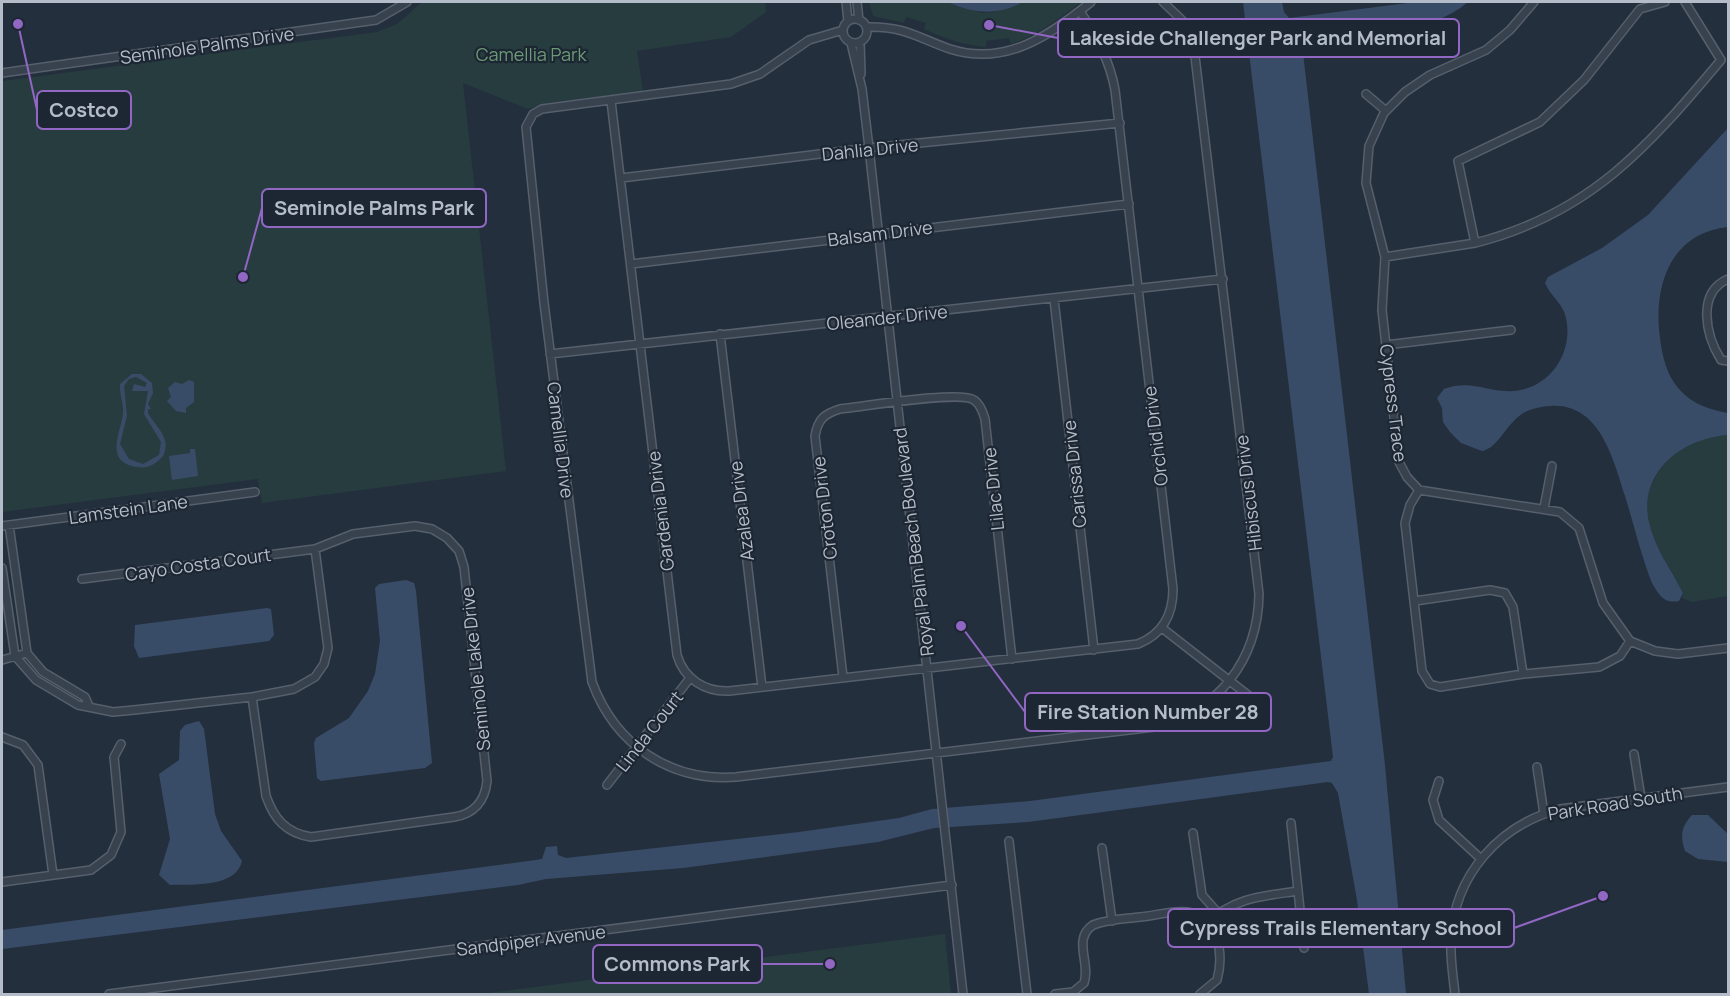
<svg xmlns="http://www.w3.org/2000/svg" width="1730" height="996" font-family="Manrope,sans-serif">
<style>
.green{fill:#263c3f}
.water{fill:#394c67;fill-rule:evenodd}
.lines{fill:none;stroke-linecap:round;stroke-linejoin:round}
.minor-casing{stroke:#565f6c;stroke-width:10}
.minor{stroke:#38414e;stroke-width:7}
.labels{text-anchor:middle;dominant-baseline:central;stroke-width:4.5;stroke-linejoin:round;paint-order:stroke}
.street-label{font-size:18px;fill:#b4bcc9;stroke:#1d2633}
.park-label{font-size:18px;fill:#6b9a76;stroke:#1d2633}
.leader{fill:none;stroke:#9266c3;stroke-width:2}
.callout-dot{fill:#9266c3;stroke:#1d2633;stroke-width:2}
.callout{fill:#1d2633;stroke:#9266c3;stroke-width:2}
.callout-label{font-size:20px;text-anchor:middle;font-weight:bold;fill:#b4bcc9}
</style>
<rect width="100%" height="100%" fill="#242f3e"/>
<path class="green" d="M422,2H765L766,12L731,37L637,51L643,91L547,103L528,109L463,83L506,471L262,503L258,479L2,512V81L377,32L397,24Z
M869,2H948L983,13L995,12L1023,2H1081C1058,19 1039,35 1011,44L1009,38L986,41V47C963,45 945,39 924,29L926,23L906,17L904,23L873,16Z
M1728,435V596L1692,602L1682,598L1683,593C1671,569 1655,548 1649,522C1638,472 1684,438 1728,435Z
M945,934L951,994H480Z"/>
<path class="water" d="M948,2H1023C998,16 974,14 948,2Z
M1243,2H1282L1284,12L1289,18L1416,2H1468C1431,35 1358,33 1310,37L1302,44L1385,765L1406,994H1369L1357,900L1338,793L1332,783L1328,782L1028,822L934,828L878,842L683,868L546,879L518,885L2,949V930L536,860L542,859L546,847L557,846L558,855L566,858L799,832L899,818L932,809L1030,801L1331,761L1333,757Z
M1728,128V227C1669,233 1653,288 1660,338C1662,356 1667,376 1679,389C1692,404 1710,410 1728,413V435C1684,438 1638,471 1649,522C1655,549 1671,569 1683,593L1679,601C1664,604 1659,595 1652,583C1641,555 1634,525 1625,496C1611,450 1595,391 1533,409C1508,415 1501,448 1482,451L1461,443L1450,432L1443,422L1442,408L1437,398L1444,389C1472,379 1488,393 1513,391C1549,389 1574,353 1566,318C1563,303 1550,296 1545,283L1548,277L1602,248L1648,215Z
M132,374H141L152,383L153,393L148,404L151,409H148V413C156,428 172,437 163,456C156,464 148,469 138,467C102,463 122,430 123,413C124,403 119,394 120,384ZM136,377L147,383L145,387L134,384L132,391H148L144,414L161,442L159,455L143,464L129,459L120,444L127,416L124,386L129,379Z
M189,380L194,382V402L186,408V413L176,411L167,401L171,397L168,388L175,382L182,384Z
M190,449H195L198,476L172,480L169,456L190,453Z
M406,580L414,583L416,591L432,763L425,768L321,781L317,778L314,743L316,738L349,718L368,691L375,674L380,641L375,588L379,584Z
M267,608L271,609L274,635L269,641L139,658L134,646L135,625Z
M199,721L204,729L215,814L221,831L242,861C236,888 192,884 170,885L159,875L170,839L159,774L179,760L180,731L185,725Z
M1692,815H1708L1728,834V862L1698,859L1685,851C1680,836 1681,827 1692,815Z"/>
<g class="lines">
<g class="minor-casing">
<path id="minor" d="M846,2L848,21
M857,2L859,20
M1534,2L1510,30L1486,50L1430,75L1405,92L1384,113L1369,146L1366,183L1385,257L1382,310L1399,462L1407,477L1419,490L1560,512L1579,528L1603,603L1630,641L1655,651L1678,654L1728,648
M1665,2L1640,9L1584,80L1540,122L1458,161L1475,243C1590,214 1648,147 1721,60L1685,2
M843 31a12 12 0 1 1 24 0a12 12 0 1 1-24 0Z
M867,27C905,26 918,38 950,49C1006,67 1050,35 1091,2
M843,30L809,40L760,74L731,84L542,109L533,114L526,127L544,303L592,682C615,744 669,782 736,777L1154,727C1218,712 1258,660 1259,594L1194,48L1185,23L1163,2
M860,42L861,74
M851,43L862,89L869,148L963,994
M2,73L376,20L407,2
M1366,94L1386,111
M611,101L677,655C684,679 705,692 729,691L1138,644C1163,634 1173,615 1173,589L1115,90C1110,61 1096,36 1080,11
M621,178L869,148L1120,123
M1385,257L1475,243
M631,264L1129,204
M1728,279C1696,293 1706,336 1721,360L1728,361
M1054,299L1094,650
M720,334L762,687
M1386,345L1511,330
M550,354L1223,279
M1419,490L1410,505L1405,523L1422,671L1430,684L1440,687L1523,674L1599,667L1620,656L1630,641
M1544,508L1552,466
M9,525L27,653
M2,526L255,492
M2,568L15,656L36,680L78,705L113,712L134,710L252,697L294,689L315,677L324,664L328,648L315,549
M82,579L315,549L353,534L415,526L432,529L447,538L459,551L464,567L487,781C485,801 474,814 454,817L311,837C286,833 274,819 266,796L252,697
M1415,601L1490,590L1505,593L1513,607L1523,674
M1162,628L1267,710
M27,653L43,672L85,697L89,706
M2,660L27,653
M843,677L815,436C818,419 824,414 840,409C862,407 960,390 974,400C980,404 983,412 985,419L1012,659
M2,737L23,745L38,765L53,875
M1634,754L1641,798
M1537,767L1544,814
M1439,781L1433,800L1439,820L1481,859
M607,785L690,678
M1291,823L1304,948
M1193,833L1202,895L1218,913
M1009,841L1027,994
M1102,848L1112,921
M2,882L91,870L111,855L121,832L114,757L121,744
M1208,923C1234,897 1264,896 1298,891
M109,994L952,885
M1055,994L1073,992L1084,983C1091,963 1072,939 1093,925C1108,919 1125,919 1140,917C1154,916 1172,910 1187,912C1219,917 1224,954 1217,980L1200,994
M1455,994C1453,976 1450,958 1451,940C1454,875 1499,825 1560,809L1728,787"/>
</g>
<use href="#minor" class="minor"/>
</g>
<g class="labels">
<g class="street-label">
<text transform="translate(207 45) rotate(-8)">Seminole Palms Drive</text>
<text transform="translate(870 149) rotate(-6)">Dahlia Drive</text>
<text transform="translate(880 233) rotate(-7)">Balsam Drive</text>
<text transform="translate(887 317) rotate(-6)">Oleander Drive</text>
<text transform="translate(1394 403) rotate(83)">Cypress Trace</text>
<text transform="translate(1155 436) rotate(-97)">Orchid Drive</text>
<text transform="translate(561 440) rotate(83)">Camellia Drive</text>
<text transform="translate(1074 474) rotate(-96)">Carissa Drive</text>
<text transform="translate(993 489) rotate(-96)">Lilac Drive</text>
<text transform="translate(1248 493) rotate(-97)">Hibiscus Drive</text>
<text transform="translate(824 508) rotate(-97)">Croton Drive</text>
<text transform="translate(128 509) rotate(-8)">Lamstein Lane</text>
<text transform="translate(660 511) rotate(-97)">Gardenia Drive</text>
<text transform="translate(741 511) rotate(-97)">Azalea Drive</text>
<text transform="translate(913 542) rotate(-97)">Royal Palm Beach Boulevard</text>
<text transform="translate(198 564) rotate(-8)">Cayo Costa Court</text>
<text transform="translate(475 669) rotate(-96)">Seminole Lake Drive</text>
<text transform="translate(649 731) rotate(-52)">Linda Court</text>
<text transform="translate(1615 803) rotate(-9)">Park Road South</text>
<text transform="translate(531 940) rotate(-7)">Sandpiper Avenue</text>
</g>
<g class="park-label">
<text x="531" y="54">Camellia Park</text>
</g>
</g>
<path class="leader" d="M989 25L1058 38M18 24L37 110M243 277L262 208M961 626L1025 712M1603 896L1514 928M830 964L762 964"/>
<g class="callout-dot">
<circle cx="989" cy="25" r="6"/>
<circle cx="18" cy="24" r="6"/>
<circle cx="243" cy="277" r="6"/>
<circle cx="961" cy="626" r="6"/>
<circle cx="1603" cy="896" r="6"/>
<circle cx="830" cy="964" r="6"/>
</g>
<g class="callout">
<rect x="1058" y="19" width="401" height="38" rx="6"/>
<rect x="37" y="91" width="94" height="38" rx="6"/>
<rect x="262" y="189" width="224" height="38" rx="6"/>
<rect x="1025" y="693" width="246" height="38" rx="6"/>
<rect x="1168" y="909" width="346" height="38" rx="6"/>
<rect x="593" y="945" width="169" height="38" rx="6"/>
</g>
<g class="callout-label">
<text x="1258" y="45">Lakeside Challenger Park and Memorial</text>
<text x="84" y="117">Costco</text>
<text x="374" y="215">Seminole Palms Park</text>
<text x="1148" y="719">Fire Station Number 28</text>
<text x="1341" y="935">Cypress Trails Elementary School</text>
<text x="677" y="971">Commons Park</text>
</g>
<rect width="1730" height="996" fill="none" stroke="#b4bcc9" stroke-width="6"/>
</svg>
